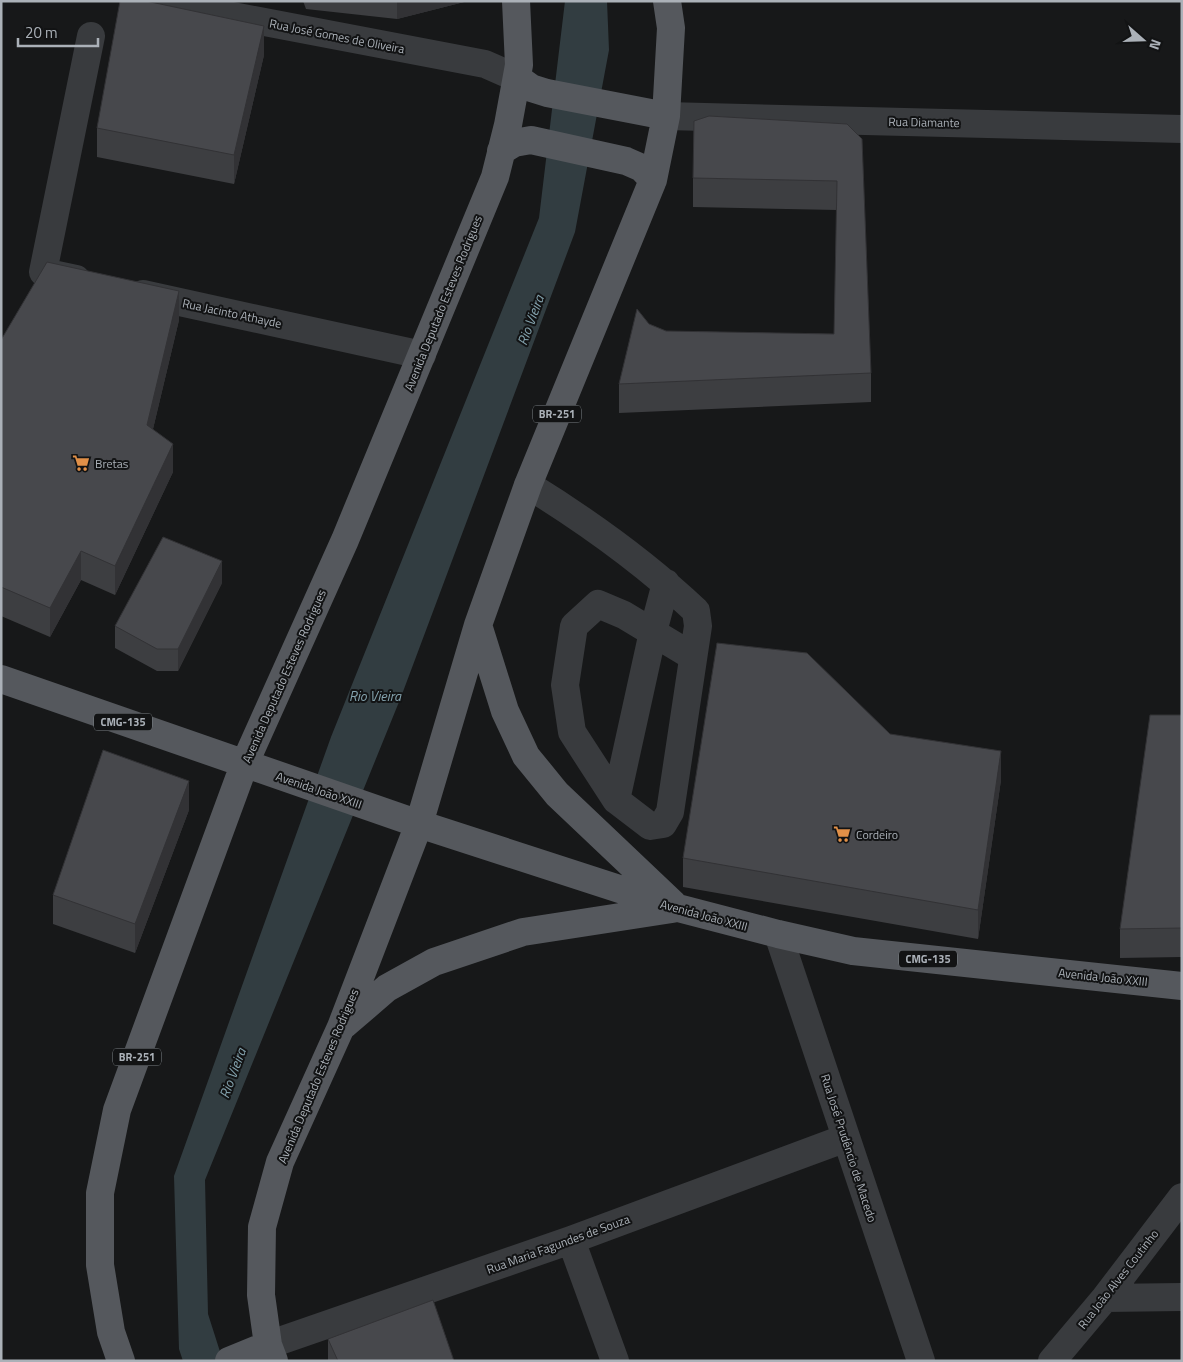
<svg xmlns="http://www.w3.org/2000/svg" width="1183" height="1362" font-family="'Titillium Web',sans-serif">
<style>
.water{fill:#323d41}
.lines{fill:none;stroke-linecap:round;stroke-linejoin:round}
.minor{stroke:#393b3e;stroke-width:28}
.major{stroke:#55585d;stroke-width:28}
.wall{fill:#3d3e41}
.shaded-wall{fill:#323235}
.building{fill:#47484c;stroke:#323235}
.labels{text-anchor:middle;dominant-baseline:central;stroke-width:4;stroke-linejoin:round;paint-order:stroke}
.shield{fill:#121314;stroke:#7d8287;stroke-width:1}
.shield-label{font-size:11px;font-weight:bold;fill:#abb1b8}
.street-label{font-size:12px;fill:#abb1b8;stroke:#121314}
.poi-label{font-size:12px;fill:#abb1b8;stroke:#121314;text-anchor:start}
.water-label{font-size:14px;font-style:italic;fill:#85a4af;stroke:#121314}
</style>
<rect width="100%" height="100%" fill="#171819"/>
<path class="water" d="M565,1H607L609,50L575,232L401,697L205,1180L208,1314L223,1361H183L179,1349L174,1176L331,737L539,218Z"/>
<g class="lines">
<path class="minor" d="M154,1L485,64L517,78
M666,116L1182,129
M76,279L43,272L91,36
M143,294L422,355
M528,485C588,522 645,563 696,611L698,626L670,812L663,824L650,826L616,800L572,732L565,685L574,626L598,604L624,615L692,656
M616,800L653,632L666,583
M778,934L921,1361
M571,1240L615,1361
M1105,1298L1182,1297
M268,1345L571,1240L846,1138
M1052,1361L1105,1298L1182,1197"/>
<path class="major" d="M517,78L531,88L547,93L666,116
M501,151L514,143L531,140L626,161L642,168L653,180
M478,625L505,711L526,756L557,794L673,904
M1,679L419,824L678,908L778,934L853,951L1182,986
M344,1025L387,988L434,962L523,932L672,909
M121,1361L111,1332L100,1265V1193L117,1110L244,765L345,540L495,177L508,125L519,65L516,1
M229,1361L268,1345
M274,1361L268,1345L261,1295L262,1227L280,1162L341,1027L419,824L478,625L528,485L653,180L666,116L671,28L667,1"/>
</g>
<path class="wall" d="M303,1H468L397,19L306,9Z
M264,55L234,184L97,157V128Z
M847,124L871,373V402L619,413V384L649,324L666,331L834,334L837,210L693,207V178Z
M179,320L153,429L173,472L115,595L81,580L50,637L1,616V340Z
M222,583L178,671H157L115,648V626Z
M1182,715V957L1120,958V929Z
M890,734L1001,780L978,939L683,887V858Z
M189,810L135,953L53,924V895Z
M328,1339L454,1361H328Z"/>
<path class="shaded-wall" d="M397,1H468L397,19Z
M264,26V55L234,184V155Z
M179,291V320L147,454V425Z
M173,444V472L115,595V566Z
M81,551V580L50,637V608Z
M222,561V583L178,671V649Z
M1001,751V780L978,939V910Z
M189,781V810L135,953V924Z"/>
<path class="building" d="M120,1H146L264,26L234,155L97,128Z
M709,116L847,124L862,139L871,373L619,384L637,309L649,324L666,331L834,334L837,181L693,178L694,121Z
M47,262L179,291L147,425L173,444L115,566L81,551L50,608L1,587V340Z
M163,537L222,561L178,649H157L115,626Z
M717,643L807,653L890,734L1001,751L978,910L683,858Z
M1150,715H1182V928L1120,929Z
M103,750L189,781L135,924L53,895Z
M433,1300L454,1361H338L328,1339Z"/>
<defs>
<g id="supermarket-bare" transform="scale(1.35)"><path d="M-6-5.5h2.5l.6 2H6L4.5 2H-2.5L-4.4-4H-6ZM-1.5 3.2a1.3 1.3 0 1 0 .1 0ZM3 3.2a1.3 1.3 0 1 0 .1 0Z" fill="#e19048" stroke="#121314" stroke-width="2.5" paint-order="stroke"/></g>
</defs>
<g fill-rule="evenodd">
<use href="#supermarket-bare" x="81" y="463"/>
<use href="#supermarket-bare" x="842" y="834"/>
</g>
<g class="labels">
<g class="shield">
<rect x="533" y="405.5" width="48" height="17" rx="4"/>
<rect x="94" y="713.5" width="58" height="17" rx="4"/>
<rect x="899" y="950.5" width="58" height="17" rx="4"/>
<rect x="113" y="1048.5" width="48" height="17" rx="4"/>
</g>
<g class="shield-label">
<text x="557" y="414">BR-251</text>
<text x="123" y="722">CMG-135</text>
<text x="928" y="959">CMG-135</text>
<text x="137" y="1057">BR-251</text>
</g>
<g class="street-label">
<text transform="translate(337 36) rotate(11)">Rua José Gomes de Oliveira</text>
<text transform="translate(924 122) rotate(1)">Rua Diamante</text>
<text transform="translate(443 303) rotate(-68)">Avenida Deputado Esteves Rodrigues</text>
<text transform="translate(232 313) rotate(12)">Rua Jacinto Athayde</text>
<text transform="translate(284 676) rotate(-66)">Avenida Deputado Esteves Rodrigues</text>
<text transform="translate(319 790) rotate(19)">Avenida João XXIII</text>
<text transform="translate(704 915) rotate(15)">Avenida João XXIII</text>
<text transform="translate(1103 977) rotate(6)">Avenida João XXIII</text>
<text transform="translate(318 1076) rotate(-67)">Avenida Deputado Esteves Rodrigues</text>
<text transform="translate(849 1148) rotate(72)">Rua José Prudêncio de Macedo</text>
<text transform="translate(558 1244) rotate(-20)">Rua Maria Fagundes de Souza</text>
<text transform="translate(1118 1279) rotate(-52)">Rua João Alves Coutinho</text>
</g>
<g class="poi-label">
<text x="95" y="463">Bretas</text>
<text x="856" y="834">Cordeiro</text>
</g>
<g class="water-label">
<text transform="translate(530 320) rotate(-70)">Rio Vieira</text>
<text x="375" y="695">Rio Vieira</text>
<text transform="translate(232 1073) rotate(-70)">Rio Vieira</text>
</g>
</g>
<rect width="1183" height="1362" fill="none" stroke="#abb1b8" stroke-width="5"/>
<g transform="translate(1143 40) rotate(110)" stroke="#121314" stroke-width="4" paint-order="stroke">
<path d="M0-4L9 19L0 12L-9 19Z" fill="#abb1b8"/>
<text y="-8" font-size="14" font-weight="bold" text-anchor="middle" fill="#abb1b8">N</text>
</g>
<path d="M18 38v8h80v-8" fill="none" stroke="#abb1b8" stroke-width="2.5"/>
<text x="25" y="38" font-size="15" fill="#abb1b8" stroke="#121314" stroke-width="4" paint-order="stroke">20 m</text>
</svg>
